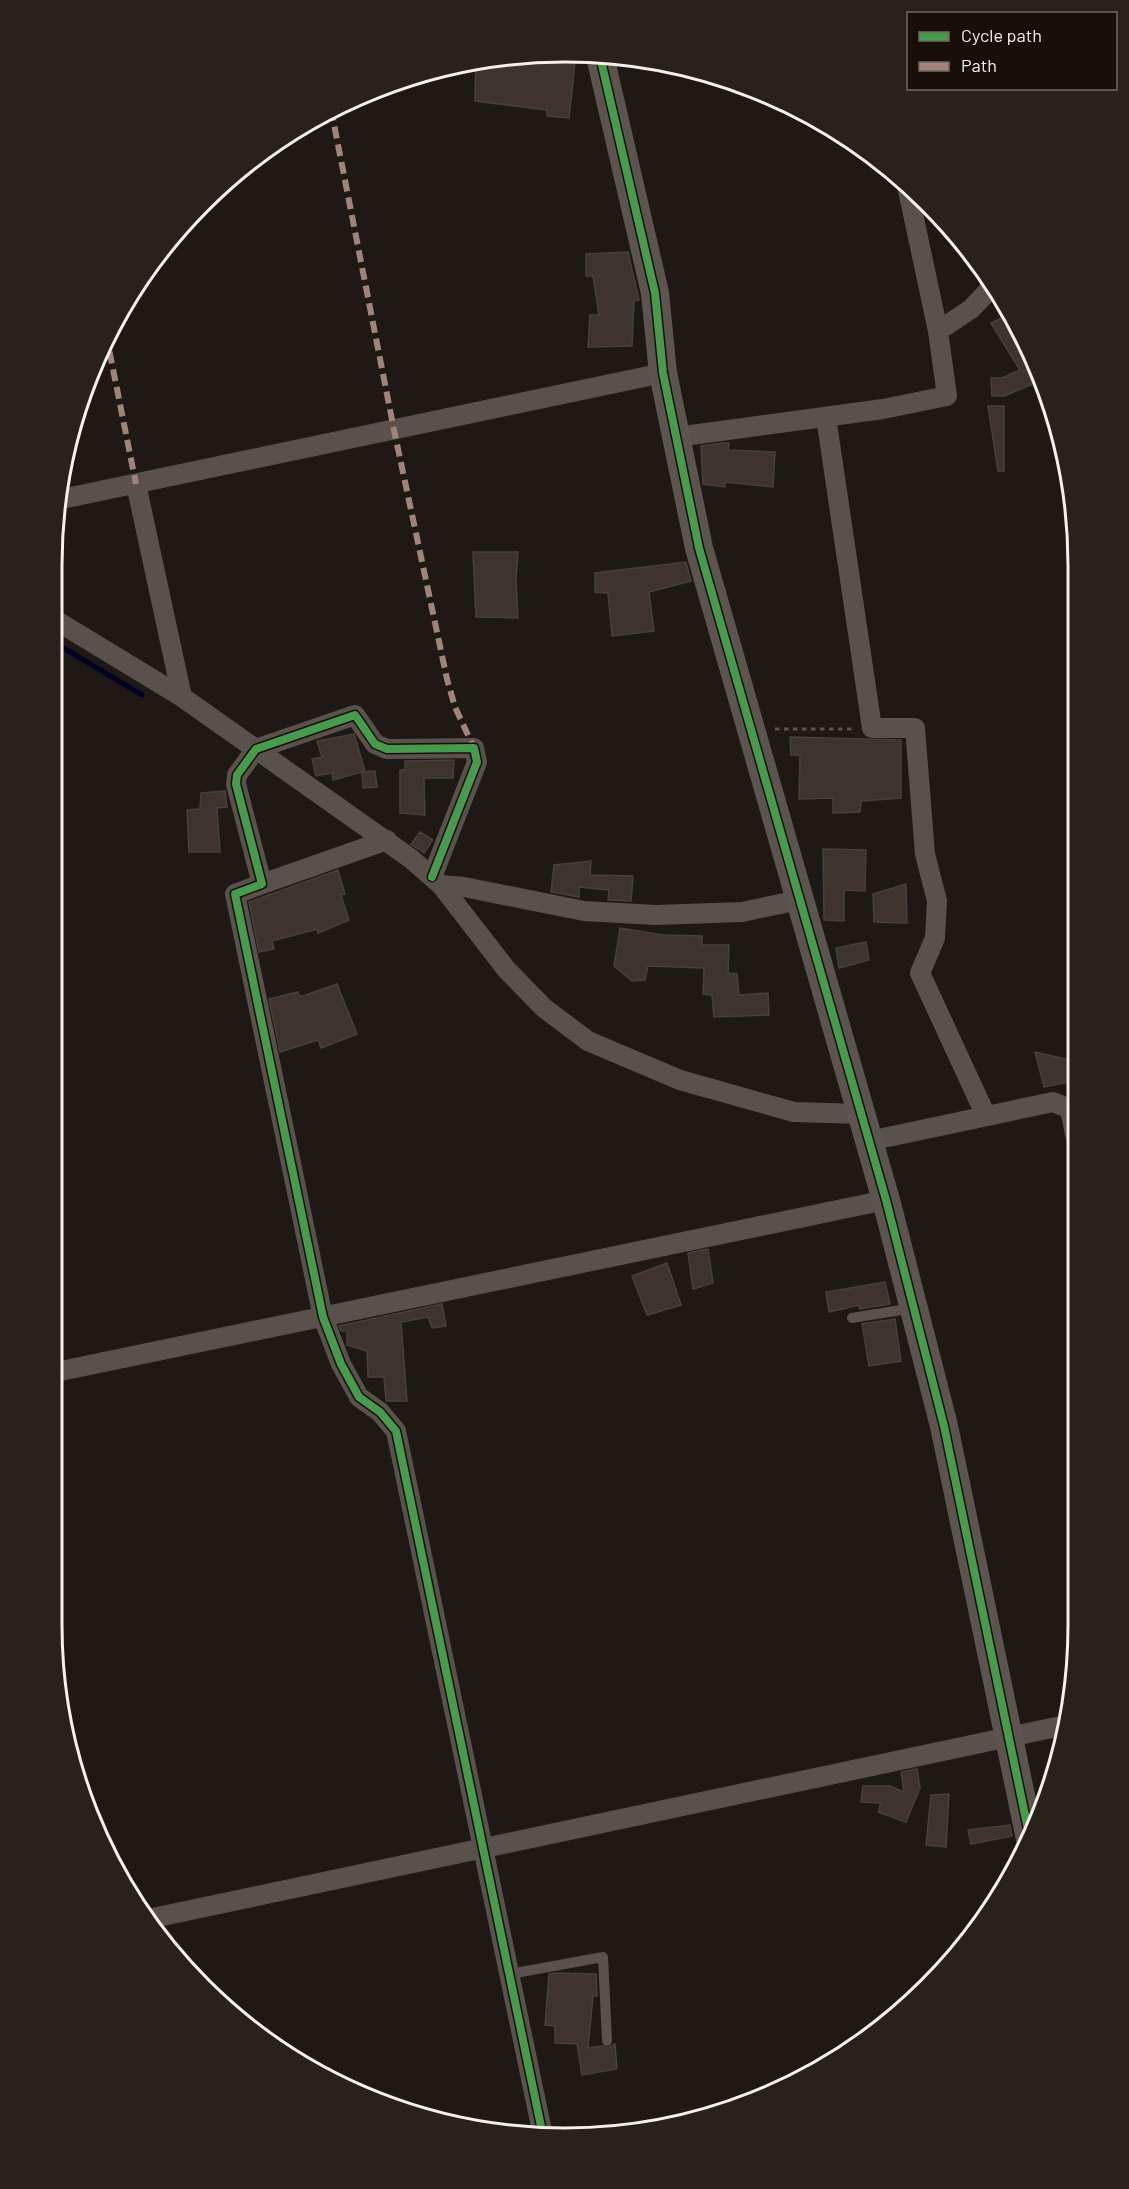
<svg xmlns="http://www.w3.org/2000/svg" width="1129" height="2189" font-family="Barlow,sans-serif">
<style>
.lines{fill:none;stroke-linecap:round;stroke-linejoin:round}
.stream{stroke:#030225;stroke-width:5}
.building{fill:#3f332d;stroke:#46413e;stroke-width:1.5}
.path{stroke:#5b5450;stroke-width:3;stroke-dasharray:4.5 4.5;stroke-linecap:butt}
.lane{stroke:#5a514d;stroke-width:10}
.street{stroke:#5a514d;stroke-width:20}
.secondary{stroke:#5e544f;stroke-width:28}
.quiet{stroke:#a18479;stroke-width:6;stroke-dasharray:12 6;stroke-linecap:butt}
.cycleway-casing{stroke:#181008;stroke-width:11}
.cycleway{stroke:#469c4c;stroke-width:8}
.rim{fill:none;stroke:#f6f0ea;stroke-width:3}
</style>
<rect width="100%" height="100%" fill="#1e1915"/>
<g class="lines">
<path class="stream" d="M52,641L142,695"/>
</g>
<path class="building" d="M576,53L569,118L547,116V110L475,101L476,60L496,56L542,57V54Z
M628,252L639,300L634,301L632,346L588,347L590,315H599L593,276H586V254Z
M1008,315L1039,368L1042,380L1004,396H992L991,378H1002L1020,370L991,323Z
M988,406H1004V471H998Z
M723,443H729L728,450L775,452L773,487L725,482V487L703,484L701,446Z
M473,552H518L516,578L518,618L476,617Z
M686,562L691,581L649,592L654,631L612,636L608,593L595,592V573Z
M354,734L365,771L333,780L332,773L316,776L312,759L322,757L317,741Z
M790,737L901,740V798L861,801L860,812L833,813V798L799,799L800,755H791Z
M454,760L453,778H424L425,815L400,813V770H405V761Z
M375,771L377,787L363,788L362,772Z
M225,791L227,807L217,808L220,852H189L187,810L200,809L201,793Z
M420,832L433,840L424,853L411,844Z
M823,849L866,850L865,891L844,890V921L824,920Z
M591,861L590,875L633,876L631,901L608,900L609,890L579,887V897L551,892L554,865Z
M338,870L345,894L341,895L349,920L318,933L317,929L272,941L274,949L259,952L249,902Z
M906,884L907,923L874,922L873,894Z
M620,928L662,935L702,936V945H729L728,973L737,974L739,995L768,993L769,1015L714,1017L712,995L703,994L704,968L648,966L645,980L632,981L614,966Z
M866,942L869,960L839,968L836,948Z
M337,984L357,1034L321,1048L318,1040L280,1052L269,999L298,992L300,997Z
M1035,1052L1075,1061V1081L1044,1087Z
M708,1249L713,1283L693,1289L688,1253Z
M667,1263L681,1305L647,1315L632,1276Z
M885,1282L890,1304L860,1309L859,1305L829,1312L826,1292Z
M442,1304L446,1326L432,1328L428,1317L401,1322L407,1401H386L384,1377H368L367,1351L347,1345V1331H341L339,1326Z
M895,1319L901,1361L869,1366L862,1324Z
M917,1769L920,1788L906,1822L878,1812L881,1803L861,1802L863,1786H890L904,1792L901,1772Z
M949,1794L946,1847L926,1845L931,1795Z
M1010,1825L1012,1836L971,1844L968,1830Z
M558,1973L596,1974L597,1996H593L588,2048L602,2046L608,2048L615,2044L617,2069L582,2075L577,2044L555,2043V2026L545,2025L549,1974Z"/>
<g class="lines">
<path class="path" d="M775,729H855"/>
<path class="lane" d="M852,1318L913,1308
M510,1974L603,1957L607,2041"/>
<path class="street" d="M938,331L971,309L992,287
M826,417L872,728H915L925,854L937,901L935,938L920,973L986,1116
M676,437L883,409L947,396L938,331L906,181
M136,484L182,697
M57,500L663,373
M52,618L182,697L410,858L441,885L506,969L544,1008L588,1041L680,1080L794,1112L860,1114
M432,877L477,762L474,748L387,749L375,744L355,715L256,749L237,775L236,784L262,884L235,894L323,1317L341,1364L359,1397L380,1412L396,1431L542,2131
M262,884L387,840
M441,885L464,887L584,911L656,915L742,912L799,900
M869,1141L1053,1102L1070,1109L1075,1134
M51,1373L886,1200
M148,1919L1066,1725"/>
<path class="secondary" d="M599,52L655,293L663,373L699,548L886,1200L944,1426L1030,1839"/>
<path class="quiet" d="M331,109L394,430L447,679L455,707L474,748
M106,334L136,484"/>
<g class="cycleway-casing">
<path id="cycleway" d="M599,52L655,293L663,373L699,548L886,1200L944,1426L1030,1839
M432,877L477,762L474,748L387,749L375,744L355,715L256,749L237,775L236,784L262,884L235,894L323,1317L341,1364L359,1397L380,1412L396,1431L542,2131"/>
</g>
<use href="#cycleway" class="cycleway"/>
</g>
<path d="M0 0H1129V2189H0ZM565 62H565A503 503 0 0 1 1068 565V1625A503 503 0 0 1 565 2128H565A503 503 0 0 1 62 1625V565A503 503 0 0 1 565 62Z" fill="#2a221a" fill-rule="evenodd"/>
<path class="rim" d="M565 62H565A503 503 0 0 1 1068 565V1625A503 503 0 0 1 565 2128H565A503 503 0 0 1 62 1625V565A503 503 0 0 1 565 62Z"/>
<rect x="907" y="12" width="210" height="78" fill="#181008" stroke="#716a62" stroke-width="1.5"/>
<rect x="919" y="32" width="30" height="9" fill="#469c4c" stroke="#716a62" stroke-width="1.5"/>
<text x="961" y="42" font-size="18" fill="#f6f0ea">Cycle path</text>
<rect x="919" y="62" width="30" height="9" fill="#a18479" stroke="#716a62" stroke-width="1.5"/>
<text x="961" y="72" font-size="18" fill="#f6f0ea">Path</text>
</svg>
